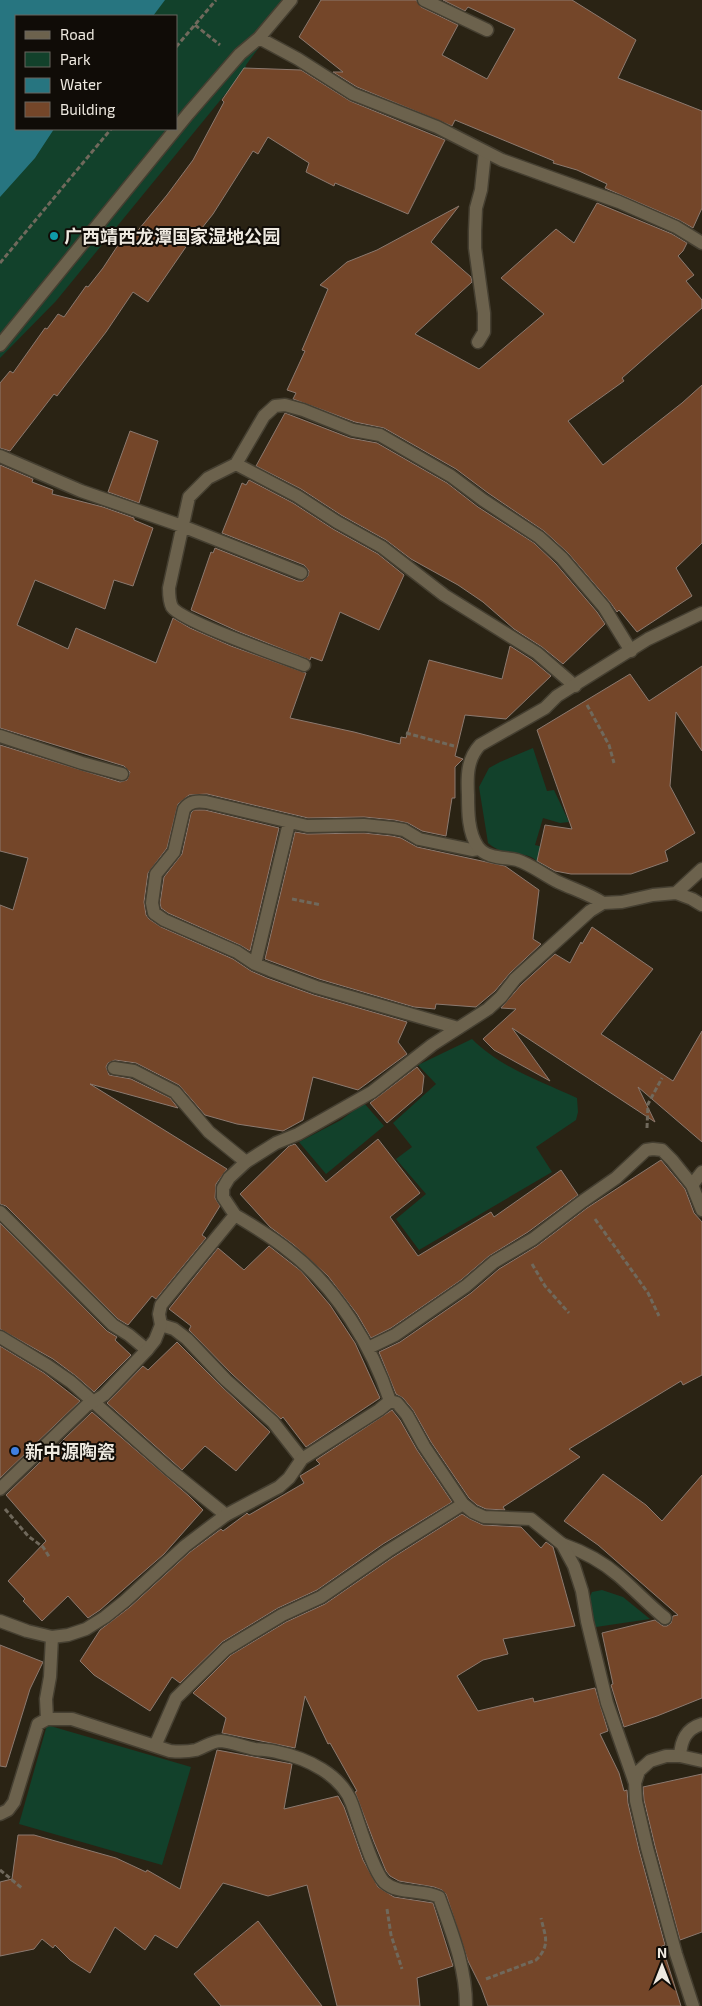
<svg xmlns="http://www.w3.org/2000/svg" width="702" height="2006" font-family="'Exo 2','Noto Sans SC',sans-serif">
<style>
.green{fill:#12412b;fill-rule:evenodd}
.water{fill:#277580}
.building{fill:#744629;stroke:#8b796f}
.lines{fill:none;stroke-linecap:round;stroke-linejoin:round}
.service-casing{stroke:#453f31;stroke-width:15}
.minor-casing{stroke:#453f31;stroke-width:15}
.path{stroke:#70695c;stroke-width:3;stroke-dasharray:5 2.5;stroke-linecap:butt}
.service{stroke:#6c624d;stroke-width:12}
.minor{stroke:#6c624d;stroke-width:12}
.culture-dot{fill:#0f9aa8;stroke:#100c07;stroke-width:2}
.shop-dot{fill:#3f7fe0;stroke:#100c07;stroke-width:2}
.labels{text-anchor:middle;dominant-baseline:central;stroke-width:4;stroke-linejoin:round;paint-order:stroke}
.poi-label{font-size:18px;font-weight:bold;fill:#eee9e0;stroke:#100c07;text-anchor:start}
</style>
<rect width="100%" height="100%" fill="#2a2314"/>
<path class="green" d="M0,0H294L246,65L245,70L56,301L0,358ZM16,16H176V129H16Z
M533,748L547,791L554,790L569,822L560,823L543,818L535,845L551,849L545,871C539,867 538,860 531,857C514,850 505,857 488,843L479,787L489,768L500,762Z
M472,1039C501,1068 540,1081 577,1098L578,1112L576,1120L536,1147L552,1172L419,1250L396,1219L426,1194L396,1159L412,1147L393,1123L436,1084L418,1065Z
M364,1103L384,1126L326,1174L299,1142L341,1120Z
M602,1590L623,1597L650,1619L596,1627L588,1601L592,1592Z
M47,1725L191,1767L162,1865L19,1824Z"/>
<path class="water" d="M0,0H165L153,16H16V129H54L35,158L0,197Z"/>
<path class="building" d="M321,0H416L421,7L458,25L442,55L487,79L515,29L468,7L465,11L443,0H572L636,40L618,78L702,111V208L693,228L679,220L605,188L607,184L577,170L553,163L554,161L455,120L452,126L357,87L333,72H343L299,37Z
M244,68L301,70L350,101L445,140L408,214L335,183L334,186L306,172L309,163L268,137L258,154L253,151L213,214L191,242L190,241L148,302L133,292L106,332L57,396L54,394L10,451L0,448V383L10,371L13,373L45,328L47,329L58,314L64,317L86,286L88,287L103,268L124,236L130,240L167,195L193,160L224,102L222,100Z
M597,203L672,234L687,243L683,251L678,256L694,275L686,281L702,300V308L622,378L624,381L568,421L603,465L682,403L702,385V543L676,568L692,596L637,632L619,610L617,612L610,602L568,553L544,531L488,493L456,469L384,428L355,422L293,399L296,393L287,390L305,351L302,350L328,289L320,285L347,262L377,250L459,206L431,242L471,277L472,282L415,334L479,369L544,314L501,278L556,229L574,243Z
M285,413L350,438L377,443L447,483L478,507L534,543L556,564L597,612L605,624L563,664L542,647L514,629L483,602L458,585L411,559L386,540L341,515L301,489L256,466Z
M130,431L158,441L139,503L108,492Z
M0,465L33,479L32,482L53,490L52,494L103,507L134,518V520L153,528L133,586L114,580L105,609L35,580L17,625L68,649L76,628L156,663L173,618L190,628L231,646L306,673L290,718L354,732L400,744L401,737L406,738L429,660L502,679L510,646L532,660L551,676L506,719L465,715L455,756L463,759L455,767V798H452L446,836L422,831L408,823L394,820L364,817L308,818L207,794L189,795L178,804L167,848L148,873L144,902L146,915L149,919L161,927L233,959L251,971L267,978L314,995L407,1022L398,1042L407,1054L358,1090L313,1077L303,1120L283,1131L237,1124L205,1115L179,1085L136,1063L115,1060L108,1063L106,1067L109,1075L131,1079L170,1098L178,1108L90,1084L227,1169L216,1184L215,1198L220,1206L202,1235L206,1238L156,1299L152,1296L128,1325L118,1319L6,1206L0,1204V905L13,910L28,858L0,851V745L120,782L127,780L130,772L124,766L0,728Z
M249,480L293,503L333,529L378,554L404,575L379,630L340,612L322,661L311,657L310,660L237,631L191,610L211,552L213,553L215,548L298,581H303L308,576L309,571L304,565L222,533L242,483L246,485Z
M702,666V751L676,712L670,786L695,833L665,851L668,861L631,874H571L555,871L537,861L545,825L572,829L537,730L630,674L649,701Z
M194,810H205L279,828L250,951L240,945L168,913L161,908L160,903L164,877L182,854L191,813Z
M295,832L307,834L364,833L392,836L401,838L417,847L505,866L539,890L533,939L541,944L510,973L495,991L476,1007L436,1004L435,1009L414,1007L319,979L265,959Z
M592,927L653,969L601,1034L673,1081L702,1031V1142L638,1087L655,1122L512,1028L550,1081L494,1050L483,1039L516,1009L501,1008L521,985L555,954L570,963L581,942L582,944Z
M417,1067L424,1076L422,1093L387,1123L370,1103Z
M378,1139L420,1193L390,1217L418,1256L491,1212L494,1217L561,1170L578,1195L528,1232L489,1256L461,1280L391,1328L371,1338L357,1314L328,1276L294,1245L270,1227L240,1194L289,1146L295,1144L326,1182Z
M661,1160L685,1189L694,1213L702,1222V1375L683,1385L681,1381L569,1449L580,1457L503,1507L505,1510L486,1509L477,1505L469,1498L431,1442L413,1410L403,1398L396,1394L379,1352L400,1342L471,1293L499,1269L537,1246L587,1208Z
M0,1223L107,1331L117,1337L115,1340L131,1355L94,1392L76,1376L53,1359L0,1329Z
M269,1246L301,1271L330,1305L355,1343L380,1398L306,1447L283,1417L281,1419L232,1374L189,1330L191,1326L169,1309L218,1248L244,1270Z
M177,1342L221,1386L270,1432L236,1471L205,1446L182,1470L107,1403L143,1366L148,1370Z
M0,1346L44,1373L80,1401L0,1478Z
M392,1410L400,1420L417,1450L452,1502L383,1544L317,1590L278,1608L222,1642L180,1683L172,1677L150,1711L94,1675L80,1661L100,1630L130,1607L190,1552L221,1529L223,1531L246,1514L247,1513L249,1515L304,1483L300,1476L320,1464L316,1460Z
M92,1412L189,1496L203,1510L164,1554L100,1610L88,1618L68,1596L42,1621L23,1601L25,1599L8,1581L46,1541L6,1495Z
M603,1474L646,1505L662,1521L702,1475V1698L657,1716L624,1727L611,1685L613,1684L602,1633L655,1620L663,1626H667L671,1623L673,1616L678,1615L598,1545L564,1521Z
M462,1514L470,1519L483,1525L521,1527L541,1548L546,1542L553,1547L575,1626L503,1639L508,1654L483,1660L457,1676L478,1711L533,1698L534,1702L595,1688L608,1731L600,1734L619,1773L624,1791L627,1790L628,1803L639,1850L665,1945L662,1946L681,2006H488L481,1987L468,1961L446,1894L442,1890L434,1887L399,1881L390,1876L386,1871L374,1842L355,1792L357,1791L330,1743L328,1744L305,1696L295,1748L222,1733L226,1718L193,1693L231,1655L286,1622L325,1604L392,1558Z
M0,1645L43,1662L30,1689L6,1767L0,1766Z
M217,1750L292,1764L284,1809L338,1796L344,1807L363,1860L378,1887L394,1897L433,1903L453,1966L417,1978L420,2006H337L307,1885L268,1896L223,1883L177,1948L155,1935L145,1950L115,1927L90,1973L70,1960L55,1945L53,1948L42,1939L34,1949L0,1956V1882L12,1879L18,1835H34L116,1858L146,1872L147,1870L180,1889Z
M702,1774V1932L680,1940L655,1846L644,1800L643,1787Z
M258,1921L322,2006H221L194,1974Z"/>
<g class="lines">
<g class="service-casing">
<path id="service" d="M424,0L487,30
M478,342L484,332V313L475,248V231L476,208L481,190L485,152
M0,456L81,491L182,526L301,573
M236,464L297,496L337,522L382,547L444,595L537,653L575,686
M304,665C283,657 181,621 172,607C169,601 169,594 169,588L189,497L208,478L236,464L264,416L275,406L285,405L303,410L353,430L380,435L451,476L483,500L539,537L562,558L604,607L631,651
M0,736L82,763L122,774
M255,964L289,823
M458,1028L316,987L270,970L255,964L237,952L164,920L154,913L152,903L156,874L174,852L184,809C190,801 197,801 206,802L307,826L364,825L393,828L404,830L419,839L472,850L479,849
M114,1068L134,1071L175,1092L209,1132L246,1162
M692,1185L702,1172
M0,1212L113,1325L129,1335L147,1350
M161,1325L174,1329L187,1339L226,1380L273,1422L302,1459
M0,1337L48,1366L71,1382L170,1470L226,1515
M562,1544C582,1551 603,1562 619,1576C635,1590 649,1605 665,1618
M47,1719L46,1699L50,1677L52,1637
M155,1746L176,1698L226,1649L282,1615L321,1597L388,1551L463,1504
M680,1756C681,1740 686,1729 702,1724
M0,1814L8,1810L14,1802L38,1724L47,1719H72L170,1751C179,1752 187,1752 196,1750C205,1747 212,1741 221,1741C232,1742 244,1747 255,1749C262,1750 270,1750 277,1752C307,1758 342,1775 352,1804C359,1823 372,1869 384,1882C398,1895 423,1889 439,1897C452,1933 466,1967 466,2006"/>
</g>
<g class="minor-casing">
<path id="minor" d="M259,38L298,59L353,94L437,127L502,160L619,202L676,227L702,243
M0,345L188,114L240,54L259,38L291,0
M676,893L702,869
M603,903C589,894 573,889 558,882C544,875 532,865 517,860C504,857 487,859 478,847C468,833 468,811 468,795C467,776 467,759 480,745L545,708L557,696L648,639L702,613
M235,1215C253,1226 272,1237 289,1251C336,1287 372,1346 390,1401
M368,1348L395,1335L466,1286L494,1262L533,1239L583,1201L616,1178L646,1150L653,1149L662,1150L672,1160L692,1185L702,1210
M0,1489L86,1406L104,1395L147,1350L155,1340L161,1325L159,1314L161,1305L235,1215L223,1197V1188L229,1178L246,1162L276,1143L298,1134L372,1092L432,1045L488,1009L501,997L515,979L590,911L603,903L622,902L653,895L676,893L692,899L702,905
M0,1621L27,1631L52,1637L68,1635L86,1629L105,1617L125,1601L185,1546L210,1527L226,1515L279,1487L289,1478L302,1459L379,1410L390,1401L397,1403L407,1415L424,1446L463,1504L473,1512L484,1517L531,1519L562,1544L574,1566L582,1591L587,1621L607,1703L635,1783
M693,2006L676,1954L647,1848L636,1801L635,1783L639,1771L650,1761L666,1756H680L702,1761"/>
</g>
<path class="path" d="M195,25L220,45
M176,47L216,0
M0,263L111,129
M587,705L609,745L614,763
M406,733L454,746
M292,899L321,905
M647,1128L648,1104L662,1078
M595,1219L648,1293L659,1316
M532,1264L545,1286L569,1313
M5,1509L28,1536L43,1547L50,1558
M0,1870L23,1889
M387,1909L391,1935L402,1969
M486,1979L536,1960C551,1945 545,1936 541,1918"/>
<use href="#service" class="service"/>
<use href="#minor" class="minor"/>
</g>
<circle class="culture-dot" cx="54" cy="236" r="5"/>
<circle class="shop-dot" cx="15" cy="1451" r="5"/>
<g class="labels">
<g class="poi-label">
<text x="64" y="236">广西靖西龙潭国家湿地公园</text>
<text x="25" y="1451">新中源陶瓷</text>
</g>
</g>
<rect x="15" y="15" width="162" height="115" fill="#100c07" stroke="#69645e"/>
<rect x="25" y="31" width="25" height="8" fill="#6c624d" stroke="#69645e"/>
<text x="60" y="40" font-size="15" fill="#eee9e0">Road</text>
<rect x="25" y="52" width="25" height="15" fill="#12412b" stroke="#69645e"/>
<text x="60" y="65" font-size="15" fill="#eee9e0">Park</text>
<rect x="25" y="78" width="25" height="15" fill="#277580" stroke="#69645e"/>
<text x="60" y="90" font-size="15" fill="#eee9e0">Water</text>
<rect x="25" y="102" width="25" height="15" fill="#744629" stroke="#69645e"/>
<text x="60" y="115" font-size="15" fill="#eee9e0">Building</text>
<g transform="translate(662 1966)" stroke="#100c07" stroke-width="4" paint-order="stroke">
<path d="M0-4L9 19L0 12L-9 19Z" fill="#eee9e0"/>
<text y="-8" font-size="14" font-weight="bold" text-anchor="middle" fill="#eee9e0">N</text>
</g>
</svg>
